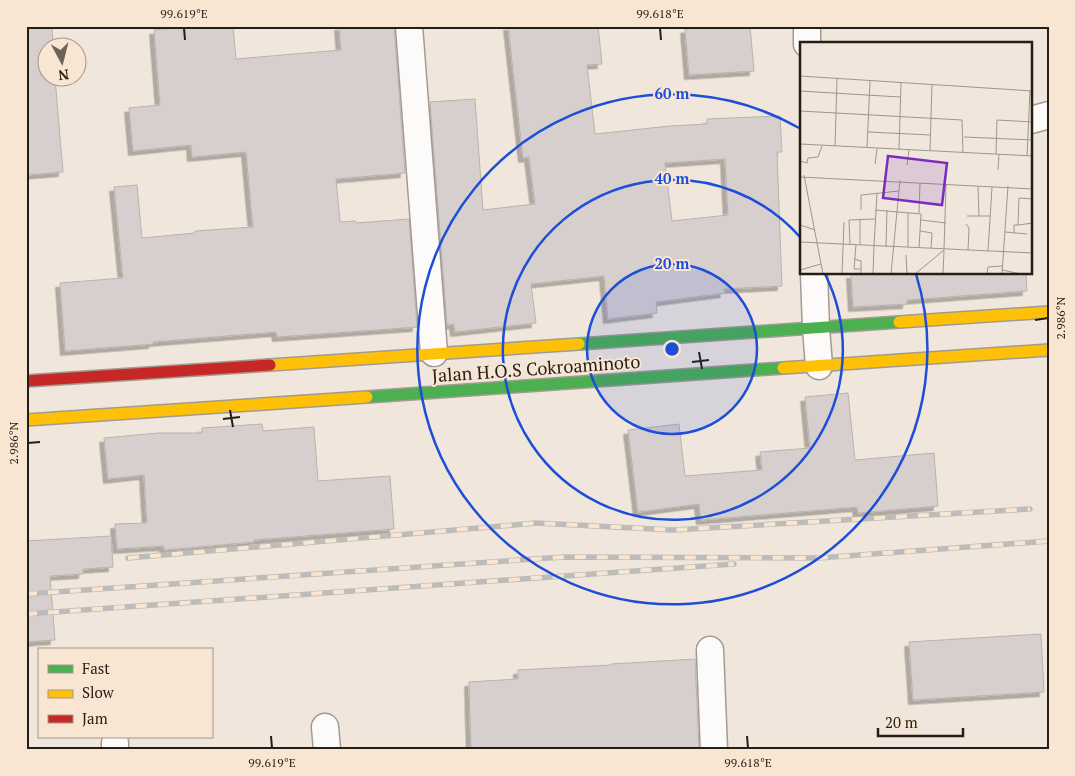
<svg xmlns="http://www.w3.org/2000/svg" width="1075" height="776" font-family="'PT Serif',serif">
<style>
.building{fill:#d7cfce;stroke:#bab2b0;fill-rule:evenodd;filter:url(#shadow)}
.lines{fill:none;stroke-linecap:round;stroke-linejoin:round}
.street-casing{stroke:#a29b92;stroke-width:29}
.fast-casing{stroke:#a29b92;stroke-width:14}
.slow-casing{stroke:#a29b92;stroke-width:14}
.jam-casing{stroke:#a29b92;stroke-width:14}
.street{stroke:#fdfbfa;stroke-width:26}
.fast{stroke:#4caf50;stroke-width:11}
.slow{stroke:#ffc107;stroke-width:11}
.jam{stroke:#c62828;stroke-width:11}
.rail-casing{stroke:#bebcb8;stroke-width:5.5}
.rail{stroke:#f8e6d3;stroke-width:4;stroke-dasharray:11;stroke-linecap:butt}
.ticks{fill:none;stroke:#241e17;stroke-width:2}
.ring{fill:none;stroke:#1d4ed8;stroke-width:2.5}
.labels{text-anchor:middle;dominant-baseline:central;stroke-width:4;stroke-linejoin:round;paint-order:stroke}
.street-label{font-size:18px;fill:#241e17;stroke:#f8e6d3}
.inset-road{fill:none;stroke:#9e968d;stroke-width:1}
.view{fill:#7b2cbf;fill-opacity:0.15;stroke:#7b2cbf;stroke-width:2.5}
.inset-edge{fill:none;stroke:#241e17;stroke-width:2.5}
.centre{fill:#1d4ed8;stroke:#f8e6d3;stroke-width:2.5}
.ring-label{font-size:15px;text-anchor:middle;font-weight:bold;fill:#1d4ed8;stroke:#f8e6d3;stroke-width:4;stroke-linejoin:round;paint-order:stroke}
.neatline{fill:none;stroke:#241e17;stroke-width:2}
.ticks-label{font-size:12px;text-anchor:middle;fill:#241e17}
</style>
<defs>
<filter id="shadow"><feDropShadow dx="-4.5" dy="4.5" stdDeviation="0" flood-color="#0004"/></filter>
</defs>
<rect width="100%" height="100%" fill="#f0e6db"/>
<path class="building" d="M26,26H52L53,48H48V78H55L63,172L26,175Z
M198,26H233L236,59L341,50L339,26H394L405,173L336,179L340,222L355,221L356,223L409,219L417,327L277,337L276,332L153,342V344L65,351L60,283L123,278L114,187L137,185L142,238L195,233V231L253,227L246,152L192,157L191,145L133,151L129,108L160,105L154,30Z
M508,26H598L602,64L587,65L595,134L670,126L707,124V119L780,116L782,152H777L782,286L724,289L725,293L656,302L657,313L608,319L604,276L531,284L536,323L455,332L454,324L447,325L430,102L475,99L483,210L535,204L529,157L523,158ZM725,159L728,215L672,221L665,163Z
M711,26H750L754,71L689,75L685,29Z
M851,274H1026L1027,291L907,300V304L853,307Z
M848,393L855,460L934,453L938,506L858,513L857,507L701,520L699,504L638,512L628,430L679,424L685,476L762,470L760,452L810,448L805,397Z
M262,424L263,431L314,427L318,481L390,476L394,529L254,540V542L164,550V546L117,549L115,524L147,523L144,475L108,479L104,438L158,433H202V428Z
M111,536L113,567L83,569V574L50,576L55,640L26,642V541Z
M1041,634L1044,692L913,700L909,642Z
M695,659L699,750H471L469,682L518,679V670L611,665V664Z"/>
<g class="lines">
<g class="street-casing">
<path id="street" d="M409,26L434,353
M807,26V44
M1031,120L1049,115
M814,274L816,328L819,366
M710,650L714,750
M325,727L327,750
M115,743V750"/>
</g>
<g class="fast-casing">
<path id="fast" d="M579,344L899,322
M367,397L783,368"/>
</g>
<g class="slow-casing">
<path id="slow" d="M899,322L1049,312
M270,365L579,344
M783,368L1049,350
M26,420L367,397"/>
</g>
<g class="jam-casing">
<path id="jam" d="M26,381L270,365"/>
</g>
<use href="#street" class="street"/>
<use href="#fast" class="fast"/>
<use href="#slow" class="slow"/>
<use href="#jam" class="jam"/>
<g class="rail-casing">
<path id="rail" d="M128,558L536,523L673,530L1030,509
M26,594L564,557L819,558L1049,541
M26,614L734,564"/>
</g>
<use href="#rail" class="rail"/>
</g>
<path class="ticks" d="M184,28L185,40M660,28L661,40M1035,320L1048,318M699,352L702,369M692,362L709,360M230,410L233,427M223,419L240,417M28,443L40,442M271,736L272,748M747,736L748,748"/>
<circle cx="672" cy="349" r="85" fill="#1d4ed8" fill-opacity=".12"/>
<g class="ring">
<circle cx="672" cy="349" r="85"/>
<path d="M825 274A170 170 0 1 1 800 237"/>
<path d="M916 274A255 255 0 1 1 799 128"/>
</g>
<g class="labels">
<g class="street-label">
<text transform="translate(536 368) rotate(-4)">Jalan H.O.S Cokroaminoto</text>
</g>
</g>
<g transform="translate(800 42)">
<rect width="232" height="232" fill="#f0e6db"/>
<path class="inset-road" d="M0,34L233,49M0,49L100,55M0,69L162,78L163,111M68,90L131,93M164,95L233,98M0,102L233,114M35,104L37,37M67,106L70,39M99,108L101,41M130,109L132,42M196,112L197,78L233,80M227,114L230,49M0,119L7,121L8,116L18,115L22,104M75,122L77,107M107,123L109,108M198,128L199,112M4,133L23,232M0,135L233,147M178,144L179,174M61,168V153L99,149M75,168L121,172L119,206M119,171L120,141M167,174H190M121,178L146,181M166,182L169,186L168,208M0,183L15,188M218,183L233,181M120,189L132,191L131,206M205,190L227,192M214,191V183H218L219,156L233,157M0,200L233,211M50,202L49,178L75,177M56,203L54,227H61M60,203V178M74,204L77,151M86,205L87,168M108,205V171M144,207L146,143M188,209L192,145M106,213L107,232M54,217L61,219V232M0,228L21,222M202,228L221,232M42,232L44,180M73,232L74,204M91,232L100,138M115,232L144,208M143,232L144,208M187,232L188,225L202,224M202,232L208,144"/>
<path class="view" d="M88,114L147,121L142,163L83,156Z"/>
<rect width="232" height="232" class="inset-edge"/>
</g>
<circle cx="672" cy="349" r="8" class="centre"/>
<g class="ring-label">
<text x="672" y="99">60 m</text>
<text x="672" y="184">40 m</text>
<text x="672" y="269">20 m</text>
</g>
<rect width="1075" height="776" fill="none" stroke="#f8e6d3" stroke-width="55"/>
<rect x="38" y="648" width="175" height="90" fill="#f8e6d3" stroke="#a39688"/>
<rect x="48" y="665" width="25" height="8" fill="#4caf50" stroke="#a39688"/>
<text x="82" y="674" font-size="15" fill="#241e17">Fast</text>
<rect x="48" y="690" width="25" height="8" fill="#ffc107" stroke="#a39688"/>
<text x="82" y="698" font-size="15" fill="#241e17">Slow</text>
<rect x="48" y="715" width="25" height="8" fill="#c62828" stroke="#a39688"/>
<text x="82" y="724" font-size="15" fill="#241e17">Jam</text>
<g transform="translate(62 62) rotate(173)"><circle r="24" fill="#f8e6d3" stroke="#a39688"/>
<path d="M0-4L9 19L0 12L-9 19Z" fill="#6b645c"/>
<text y="-8" font-size="14" font-weight="bold" text-anchor="middle" fill="#241e17">N</text>
</g>
<path d="M878 728v8h85v-8" fill="none" stroke="#241e17" stroke-width="2.5"/>
<text x="885" y="728" font-size="15" fill="#241e17" stroke="#f8e6d3" stroke-width="4" paint-order="stroke">20 m</text>
<rect x="28" y="28" width="1020" height="720" class="neatline"/>
<g class="ticks-label">
<text x="184" y="18">99.619°E</text>
<text x="660" y="18">99.618°E</text>
<text transform="translate(1061 318) rotate(-90)" y="4">2.986°N</text>
<text transform="translate(14 443) rotate(-90)" y="4">2.986°N</text>
<text x="272" y="767">99.619°E</text>
<text x="748" y="767">99.618°E</text>
</g>
</svg>
